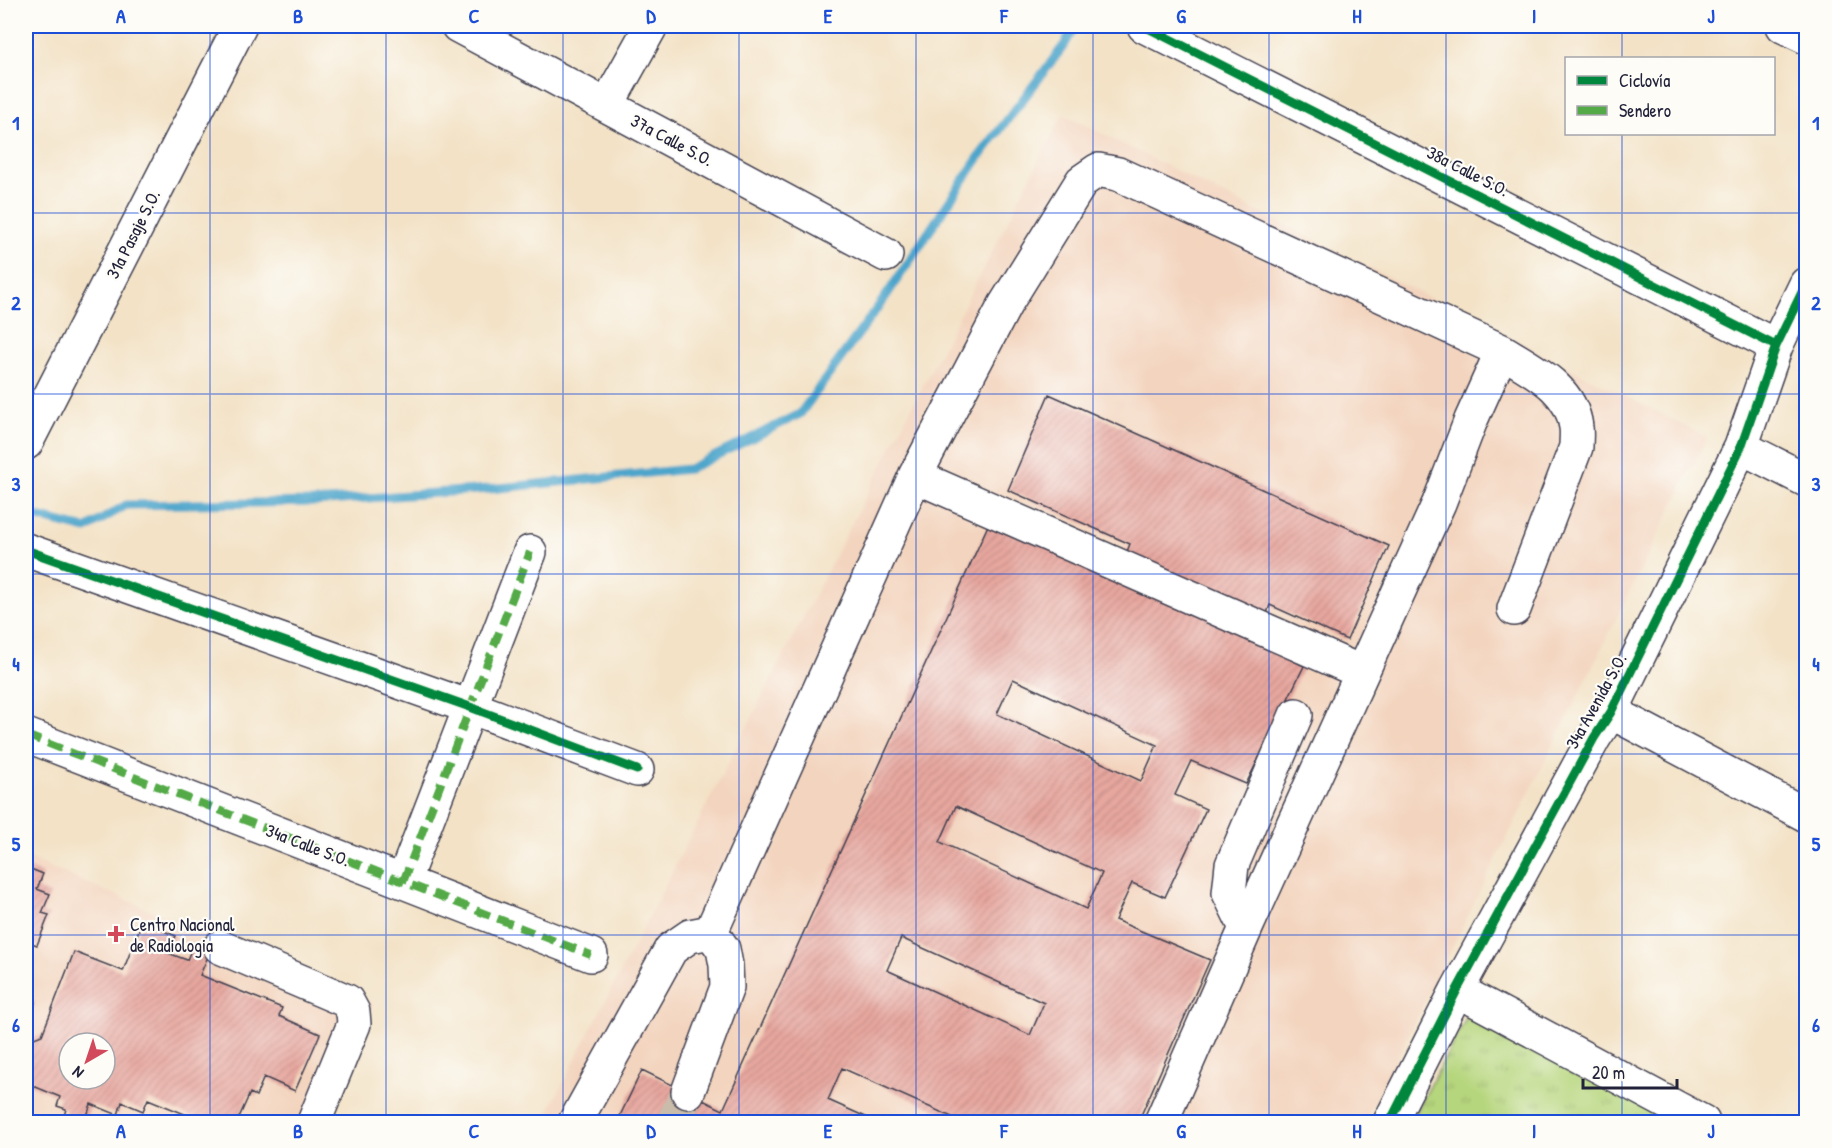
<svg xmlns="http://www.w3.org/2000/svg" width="1832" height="1148" font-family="'Patrick Hand',sans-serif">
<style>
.built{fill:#f3d4be;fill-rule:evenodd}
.grass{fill:url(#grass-tufts);stroke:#6c7c5c;stroke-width:1.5}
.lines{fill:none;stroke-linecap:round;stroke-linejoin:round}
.stream{stroke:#4ea5cb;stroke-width:9}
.building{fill:url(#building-hatch);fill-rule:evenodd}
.minor-tunnel{stroke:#c9bcaa;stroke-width:33;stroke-dasharray:33 16;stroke-linecap:butt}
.minor-casing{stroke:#413f50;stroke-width:36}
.minor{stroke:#fff;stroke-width:33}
.quiet{stroke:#53aa46;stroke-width:8;stroke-dasharray:15 8;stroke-linecap:butt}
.cycleway-casing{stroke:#fdfcf7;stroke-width:13}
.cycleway{stroke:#00873e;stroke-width:9}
.grid{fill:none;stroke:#1d4ed8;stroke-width:1.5;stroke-opacity:0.55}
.poi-dot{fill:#d1495b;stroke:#fdfcf7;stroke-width:2}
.labels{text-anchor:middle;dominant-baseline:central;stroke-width:4.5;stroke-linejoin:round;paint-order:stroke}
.street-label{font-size:18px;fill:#22223b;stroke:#fdfcf7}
.poi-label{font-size:18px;fill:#22223b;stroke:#fdfcf7;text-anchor:start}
.neatline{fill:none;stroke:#1d4ed8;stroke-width:2}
.grid-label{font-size:20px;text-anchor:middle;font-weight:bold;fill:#1d4ed8}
</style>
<defs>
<pattern id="grass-tufts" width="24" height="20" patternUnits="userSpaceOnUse" patternTransform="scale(1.5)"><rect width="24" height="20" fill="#b6d67d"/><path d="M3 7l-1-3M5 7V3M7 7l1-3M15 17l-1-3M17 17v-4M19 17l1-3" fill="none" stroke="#9cb76d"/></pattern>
<pattern id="building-hatch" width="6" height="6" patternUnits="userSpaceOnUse" patternTransform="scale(1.5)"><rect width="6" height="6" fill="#e7a79f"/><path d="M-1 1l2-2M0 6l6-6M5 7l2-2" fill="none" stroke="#c68f8a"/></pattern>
</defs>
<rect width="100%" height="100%" fill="#fdfcf7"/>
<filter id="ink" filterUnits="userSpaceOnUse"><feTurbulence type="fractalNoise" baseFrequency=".0167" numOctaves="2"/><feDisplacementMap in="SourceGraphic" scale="12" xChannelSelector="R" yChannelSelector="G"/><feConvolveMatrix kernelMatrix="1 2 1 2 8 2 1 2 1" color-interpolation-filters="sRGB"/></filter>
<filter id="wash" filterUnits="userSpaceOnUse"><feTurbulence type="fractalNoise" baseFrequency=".008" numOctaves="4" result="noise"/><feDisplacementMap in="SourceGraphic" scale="24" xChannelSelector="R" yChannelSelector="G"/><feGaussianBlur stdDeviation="1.35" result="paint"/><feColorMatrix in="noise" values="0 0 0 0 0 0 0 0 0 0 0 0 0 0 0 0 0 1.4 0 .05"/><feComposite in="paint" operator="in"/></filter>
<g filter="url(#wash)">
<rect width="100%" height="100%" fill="#f3e2c6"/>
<path class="built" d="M1063,114L1707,437L1365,1122H543Z
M26,857L373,1004L328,1122H26ZM69,1043H105V1079H69Z"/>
<path class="grass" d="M1470,1011L1684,1122H1411Z"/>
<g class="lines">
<path class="stream" d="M26,514L86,529L126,505L314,502L489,489L689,469L800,414L886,296L979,157L1065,44L1075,26"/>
</g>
<g id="blocks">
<path class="building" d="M1049,394L1389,546L1347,640L1270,605L1256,643L1304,666L1246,784L1191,761L1175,795L1206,809L1165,897L1132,883L1115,920L1210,960L1138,1122H963L842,1068L828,1100L877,1122H617L642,1070L723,1110L990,521L1117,576L1130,544L1008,490ZM1013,679L1157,745L1141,781L997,714ZM956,806L1102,873L1086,909L940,842ZM901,938L1044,1003L1030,1035L887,970Z
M26,867L43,874L37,889L50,894L42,913L49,915L37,945L26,941Z
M142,922L176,936L168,953L187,960L192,947L209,954L200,975L282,1008L279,1016L320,1034L295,1091L264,1077L256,1096L250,1093L237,1122H204L148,1099L143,1111L122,1102L118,1115L91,1104L85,1122H81L64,1116L66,1109L57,1106L60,1097L26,1083V1041L42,1035L74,952L123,971ZM69,1043H105V1079H69Z
M26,998L35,1002L26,1028Z"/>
</g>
</g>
<g filter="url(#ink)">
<use href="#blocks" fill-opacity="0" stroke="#413f50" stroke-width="1.5"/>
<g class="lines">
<path class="minor-tunnel" d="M673,1122L688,1092"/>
<g class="minor-casing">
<path id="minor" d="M458,26L886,255
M1144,26L1776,346
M1783,26L1806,37
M607,105L651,26
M26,443L240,26
M1741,447L1806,480
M915,476L1361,672
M26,550L470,707L637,770
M1611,712L1806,815
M26,735L591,955
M403,882L530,552
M1246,928L1229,893L1232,865L1296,715
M711,932L915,476L1005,305L1082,181L1098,170L1118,174L1502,351C1532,370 1571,387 1576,427C1577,433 1576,440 1576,447L1514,609
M220,947L347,1001L353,1012L354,1024L314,1122
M1457,990L1703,1122
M688,1092L727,987L726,965L723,949L711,932
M575,1122L671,949L690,936L711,932
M1161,1122L1246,928L1439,503L1471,420L1502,351
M1390,1122L1457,990L1594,738L1611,712L1741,447L1776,346L1806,284"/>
</g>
<use href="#minor" class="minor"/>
<path class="quiet" d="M26,735L591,955
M403,882L530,552"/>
<g class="cycleway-casing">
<path id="cycleway" d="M1144,26L1776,346
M26,550L470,707L637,770
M1390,1122L1457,990L1594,738L1611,712L1741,447L1776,346L1806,284"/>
</g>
<use href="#cycleway" class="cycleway"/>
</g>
</g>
<path class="grid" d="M210,26V1122M386,26V1122M563,26V1122M739,26V1122M916,26V1122M1093,26V1122M1269,26V1122M1446,26V1122M1622,26V58M1622,134V1122M26,213H1806M26,394H1806M26,574H1806M26,754H1806M26,935H1806"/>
<path class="poi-dot" d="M113 925h6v6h6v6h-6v6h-6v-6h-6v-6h6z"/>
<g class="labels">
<g class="street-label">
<text transform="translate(672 140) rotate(28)">37a Calle S.O.</text>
<text transform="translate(1468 171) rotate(27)">38a Calle S.O.</text>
<text transform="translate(133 234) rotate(-63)">31a Pasaje S.O.</text>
<text transform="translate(1596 701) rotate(-61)">34a Avenida S.O.</text>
<text transform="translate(308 845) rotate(21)">34a Calle S.O.</text>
</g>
<g class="poi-label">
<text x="130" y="924">Centro Nacional<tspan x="130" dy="21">de Radiologia</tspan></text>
</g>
</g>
<rect width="1832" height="1148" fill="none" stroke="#fdfcf7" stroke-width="66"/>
<rect x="1565" y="57" width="210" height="78" fill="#fdfcf7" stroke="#a5a5ac" stroke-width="1.5"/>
<rect x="1577" y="76" width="30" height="9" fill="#00873e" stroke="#a5a5ac" stroke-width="1.5"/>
<text x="1619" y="87" font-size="18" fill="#22223b">Ciclovía</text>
<rect x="1577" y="106" width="30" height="9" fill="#53aa46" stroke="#a5a5ac" stroke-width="1.5"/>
<text x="1619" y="117" font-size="18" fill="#22223b">Sendero</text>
<g transform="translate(87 1061) rotate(219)"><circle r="28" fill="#fdfcf7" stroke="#a5a5ac" stroke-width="1.5"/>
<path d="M0-4.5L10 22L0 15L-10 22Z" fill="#d1495b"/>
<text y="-9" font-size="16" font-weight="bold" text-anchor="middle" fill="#22223b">N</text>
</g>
<path d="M1583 1079v9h94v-9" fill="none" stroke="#22223b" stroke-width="3"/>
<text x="1592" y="1079" font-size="18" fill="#22223b" stroke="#fdfcf7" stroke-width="4.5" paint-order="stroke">20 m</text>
<rect x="33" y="33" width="1766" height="1082" class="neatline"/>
<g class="grid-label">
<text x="121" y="23">A</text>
<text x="298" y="23">B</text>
<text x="474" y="23">C</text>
<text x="651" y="23">D</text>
<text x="828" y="23">E</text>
<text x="1004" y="23">F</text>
<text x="1181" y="23">G</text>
<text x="1357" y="23">H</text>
<text x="1534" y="23">I</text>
<text x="1711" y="23">J</text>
<text x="16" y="130">1</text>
<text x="1816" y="130">1</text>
<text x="16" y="310">2</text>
<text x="1816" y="310">2</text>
<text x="16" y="491">3</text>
<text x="1816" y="491">3</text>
<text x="16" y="671">4</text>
<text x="1816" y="671">4</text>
<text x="16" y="851">5</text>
<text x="1816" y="851">5</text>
<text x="16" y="1032">6</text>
<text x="1816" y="1032">6</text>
<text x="121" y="1138">A</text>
<text x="298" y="1138">B</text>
<text x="474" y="1138">C</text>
<text x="651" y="1138">D</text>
<text x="828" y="1138">E</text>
<text x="1004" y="1138">F</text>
<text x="1181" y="1138">G</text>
<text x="1357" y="1138">H</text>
<text x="1534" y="1138">I</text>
<text x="1711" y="1138">J</text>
</g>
</svg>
